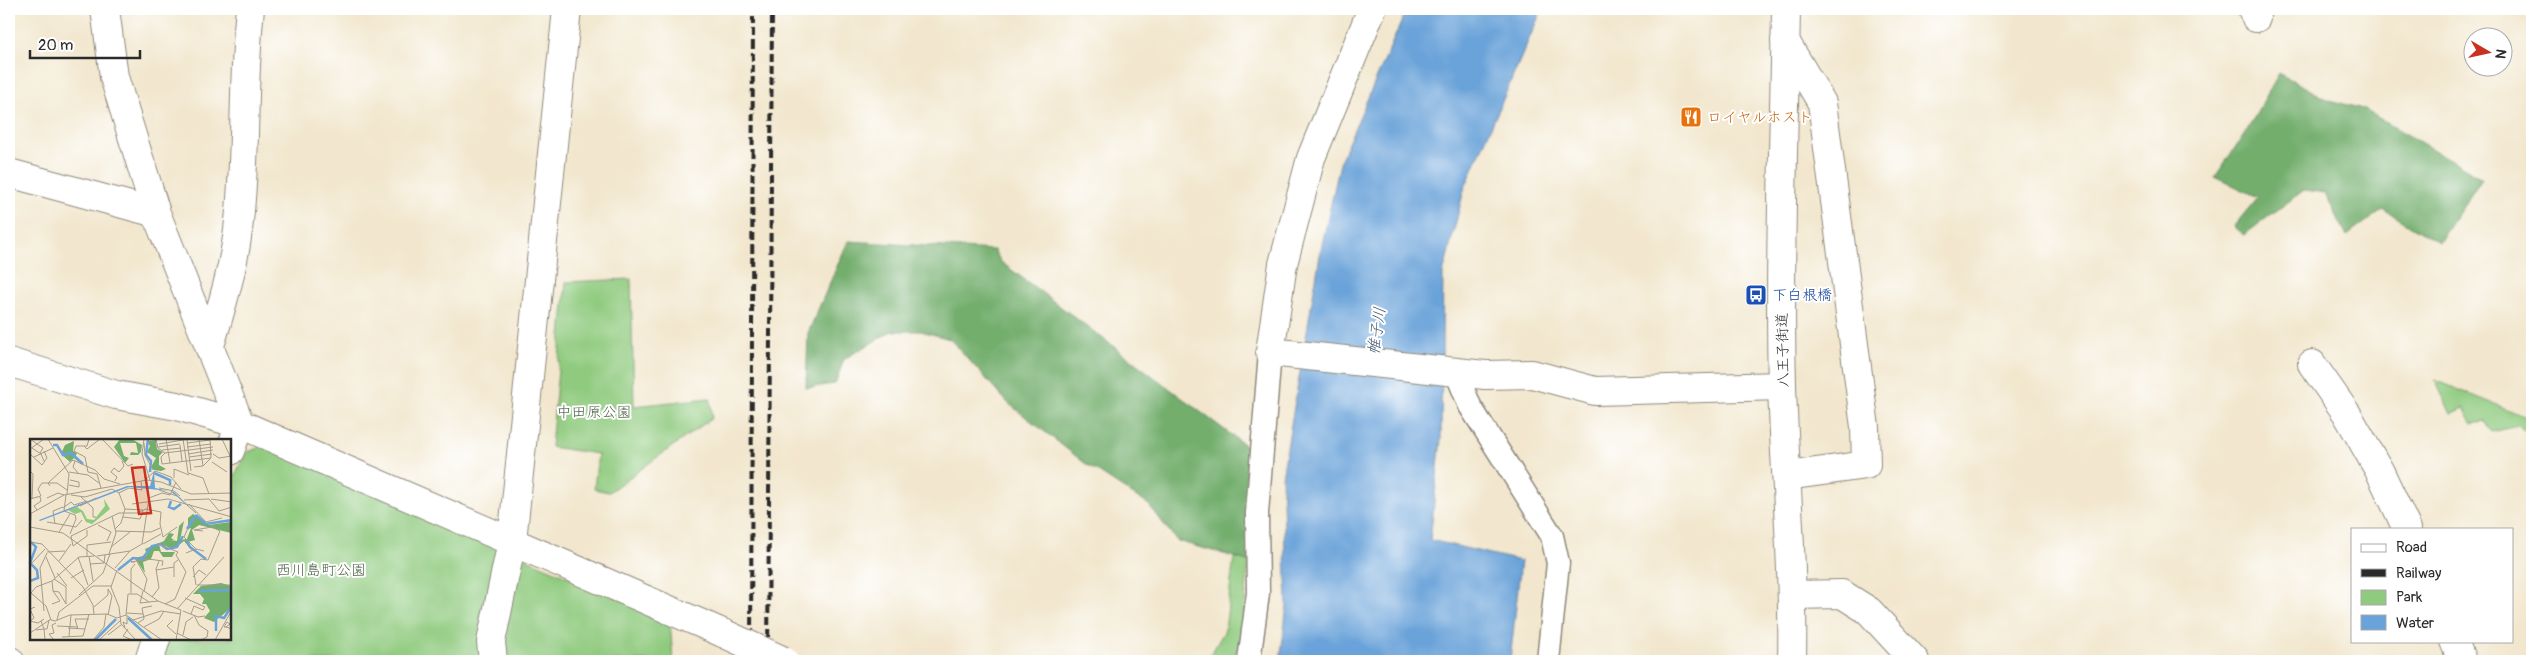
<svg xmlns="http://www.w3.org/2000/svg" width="2541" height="670" font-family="Pangolin,'Klee One',sans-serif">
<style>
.green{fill:#8fca7e;stroke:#5d7a54}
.forest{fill:#73ae6d;stroke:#4f6c4c}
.water{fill:#6aa3d9;stroke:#4a6782}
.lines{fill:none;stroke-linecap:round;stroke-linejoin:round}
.pedestrian-casing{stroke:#8e897c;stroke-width:25}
.minor-casing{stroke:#8e897c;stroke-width:30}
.trunk-casing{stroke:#8e897c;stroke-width:30}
.pedestrian{stroke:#fff;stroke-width:22}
.minor{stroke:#fff;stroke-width:28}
.trunk{stroke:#fff;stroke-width:28}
.rail{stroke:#2b2b2b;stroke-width:4;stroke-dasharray:8 4;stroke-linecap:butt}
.minor-bridge-casing{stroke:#8e897c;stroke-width:30;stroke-linecap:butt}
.minor-bridge{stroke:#fff;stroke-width:28}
.labels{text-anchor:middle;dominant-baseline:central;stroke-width:4;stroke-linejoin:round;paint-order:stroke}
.food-label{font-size:15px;fill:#c56008;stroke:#fff;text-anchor:start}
.transit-label{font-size:15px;fill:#164399;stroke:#fff;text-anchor:start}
.street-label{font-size:15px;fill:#2b2b2b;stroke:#fff}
.park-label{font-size:15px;fill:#4e6348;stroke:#fff}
.water-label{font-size:16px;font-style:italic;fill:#445b71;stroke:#fff}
.inset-river{fill:none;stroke:#6aa3d9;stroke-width:2.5}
.inset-road{fill:none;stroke:#a29c8d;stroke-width:1}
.view{fill:#c8321e;fill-opacity:0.15;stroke:#c8321e;stroke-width:2.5}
.inset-edge{fill:none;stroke:#2b2b2b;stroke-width:2.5}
</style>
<rect width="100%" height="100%" fill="#fff"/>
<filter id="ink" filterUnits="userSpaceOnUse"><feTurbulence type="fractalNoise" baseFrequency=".02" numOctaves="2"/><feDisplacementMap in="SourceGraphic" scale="10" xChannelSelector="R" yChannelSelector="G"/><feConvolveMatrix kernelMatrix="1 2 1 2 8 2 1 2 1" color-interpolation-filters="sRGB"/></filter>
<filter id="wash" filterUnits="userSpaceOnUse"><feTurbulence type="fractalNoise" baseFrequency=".0096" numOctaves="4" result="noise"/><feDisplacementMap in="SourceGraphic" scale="20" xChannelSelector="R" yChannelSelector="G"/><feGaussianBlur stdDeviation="1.12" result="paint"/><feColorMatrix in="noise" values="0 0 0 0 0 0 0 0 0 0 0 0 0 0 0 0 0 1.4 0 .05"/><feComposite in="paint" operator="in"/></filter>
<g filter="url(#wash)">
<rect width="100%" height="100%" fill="#f2e7ce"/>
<path class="green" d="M631,279L634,406L710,398L712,418L609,492L594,489L598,454L551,447L566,282Z
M2435,380L2529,418L2532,412V435L2518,426L2492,432L2485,421L2472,423L2464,408L2451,414Z
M262,446L670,620L673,661H157L165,639H230V485L246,453Z
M1234,557L1249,561L1241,642L1231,661H1207L1225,630Z"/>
<path class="forest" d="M2279,73L2329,100L2363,109L2482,178L2439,243L2383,209L2347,236L2325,193L2304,190L2244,235L2234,226L2258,197L2215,177L2249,127Z
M848,241L994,250L1001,262L1254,452L1249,561L1177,541L1149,505L1086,464L1008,403L950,339L921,331H892L844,359L835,384L806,388L808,333Z"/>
<path class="water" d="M1407,9H1542L1464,190L1443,274L1441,439L1430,540L1521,561L1510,661H1280L1287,605L1282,477L1321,249L1341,159Z"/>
</g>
<g filter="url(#ink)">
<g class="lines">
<g class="pedestrian-casing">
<path id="pedestrian" d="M1456,372L1470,406L1552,536L1558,563L1548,661
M1249,661L1258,593L1257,513L1270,352"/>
</g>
<g class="minor-casing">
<path id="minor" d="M105,9L114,77L156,213L240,424L230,451
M1372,9L1311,158L1283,264L1270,352L1485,375L1532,374L1595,391L1782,386
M2252,9L2256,18
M1785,41L1822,103L1865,427L1866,465L1787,476
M9,173L156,213
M210,346C222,305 235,264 239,221C247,150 242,79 250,9
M9,362L116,395L177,406L240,424L725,634
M2312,364L2347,414L2380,472L2407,529
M1793,595L1842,594L1869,611L1915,661
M2454,641L2462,661
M9,661H10
M149,661L156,639
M493,661L491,642L512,541L567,9"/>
</g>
<g class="trunk-casing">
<path id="trunk" d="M1786,9C1784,134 1779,260 1782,386C1785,478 1794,569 1792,661"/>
</g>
<use href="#pedestrian" class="pedestrian"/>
<use href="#minor" class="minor"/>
<use href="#trunk" class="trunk"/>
<path class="rail" d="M751,661L753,9
M768,661L772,9"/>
<g class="minor-bridge-casing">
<path id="minor-bridge" d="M725,634L784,661"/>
</g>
<use href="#minor-bridge" class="minor-bridge"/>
</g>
</g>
<defs>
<g id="restaurant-square" transform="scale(1.125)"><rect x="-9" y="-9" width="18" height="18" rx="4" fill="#e8710a" stroke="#fff"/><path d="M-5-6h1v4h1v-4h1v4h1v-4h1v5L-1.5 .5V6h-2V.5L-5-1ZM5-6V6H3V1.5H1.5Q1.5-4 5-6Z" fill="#fff"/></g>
<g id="bus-square" transform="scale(1.125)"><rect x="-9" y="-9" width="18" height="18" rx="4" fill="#1a4fb4" stroke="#fff"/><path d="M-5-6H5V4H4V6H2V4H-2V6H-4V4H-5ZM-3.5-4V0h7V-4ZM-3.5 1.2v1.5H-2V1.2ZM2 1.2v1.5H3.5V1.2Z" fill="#fff"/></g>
</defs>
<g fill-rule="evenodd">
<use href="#restaurant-square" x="1691" y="117"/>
<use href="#bus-square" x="1756" y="295"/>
</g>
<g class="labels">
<g class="food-label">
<text x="1707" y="117">ロイヤルホスト</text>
</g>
<g class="transit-label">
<text x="1772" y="295">下白根橋</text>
</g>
<g class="street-label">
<text transform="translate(1783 350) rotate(-91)">八王子街道</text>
</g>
<g class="park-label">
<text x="594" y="412">中田原公園</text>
<text x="321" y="570">西川島町公園</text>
</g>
<g class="water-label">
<text transform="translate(1377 331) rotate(-82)">帷子川</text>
</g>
</g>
<g transform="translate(30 439)">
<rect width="201" height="201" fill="#f2e7ce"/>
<path d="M74,60L80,70L62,85L56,83L51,73L45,75L38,71L47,68L53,72L57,80L64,81L75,67Z" fill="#8fca7e"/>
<path d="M90,0H102L112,6L111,13L108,16H100L101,13L108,14L106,4H90L94,17L99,19L95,24L84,8ZM126,1L127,10L133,13L129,17V26L136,30L131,32L124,31L121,28L126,19L117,13L120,7L117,2ZM44,2L43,12L47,14L45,18L49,23L44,19L40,23L31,15L35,6ZM163,75L179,86L200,83L201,94L169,86L162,91L165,101L158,103L162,112L154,102L144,110L129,105L131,113H145L142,118H133L129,112H124L121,120L113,123L115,134L105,119L117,116L115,110L134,102L139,94L144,95L141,99L144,101H141L147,102L149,87L154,82L150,101L157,100L161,89L158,90V79ZM191,144L201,147V169L184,183L174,179L180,172L176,165H172L174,160L170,155H163L171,147Z" fill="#73ae6d"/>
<path d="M124,32L125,49L144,53L159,67L140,52L99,48L10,82L9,81L97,47H120Z" fill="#6aa3d9"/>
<path class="inset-river" d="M118,0L116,16L121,22L120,33M23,6H27L33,16L41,14L53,25M124,34L140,41V46M141,62L139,68L144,70L151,65M166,76L176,85L202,81M157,90L166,76M157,102L160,108L176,120M88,131L103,119L112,120L122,107L130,105L137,110L147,108L153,97M0,142L8,139L7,131L0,124L6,108L1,103M170,152L202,151M98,179L122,201M186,192V177L194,179L200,170M65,201L86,180"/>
<path class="inset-road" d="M0,0L13,9L10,14M18,0L39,35L37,55M59,0L57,7H46L44,12L55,18L58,33L67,35L71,49M72,0L98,27L103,25M114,0L112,15L120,41M126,0L128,9L135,14L131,18L132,25L181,19M136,0L140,24M153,0L158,34L173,39L179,55M169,0L173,27M192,0L200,17M157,1L161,32M114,4L115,16L123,31M157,4L180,1M129,5L159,0M150,6L152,22M54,7L57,10L70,0M128,8L150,5M157,8L181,5M2,9L11,15L14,22M0,10L14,0M132,11L151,9M135,14L183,8M0,15L12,26L17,19L14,12M158,15L183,11M183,15L189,19L202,17M4,18L23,9M159,18L182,15M45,22L43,28L49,35M182,23L197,33M164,28L173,27L181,19L180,0M84,29L89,33L94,27L92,22M84,29L81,33L87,38L85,42M0,32L3,35L2,60M39,33L58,36L69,44M144,39V30L159,36M115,41L125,32L141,38L151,50M39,46L49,48V43L40,41M20,47L18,44L43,21L65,31L74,40L90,45M129,49L144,52L150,57M129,51L147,57M89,54L99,49L112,51L111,42M36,56L34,72L45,76L46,80L40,95M41,56L55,58L82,50L89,54L95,70L91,84L85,90M51,58L63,69V78H66M17,59L28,54L34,56M149,59L166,74M0,60L11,57L8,50L12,44H27L37,51M181,60L202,63M154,61L179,60L189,72L202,68M48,65L50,67L66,59M102,65L138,60L202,78M159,65L176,83L192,79M33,69L41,63L44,66L57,62M95,70L113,71M7,71L4,67L11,62L10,58M0,75L34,56L117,41L131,43L161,55L202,54M93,78L110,80L113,72M17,83L46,88L52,81M25,85L23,72L33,68M68,86L81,93L77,102M0,88L33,94L128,162L151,171L146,201M158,89L154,98L166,110M57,91V97L43,107L41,97L89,74H107L116,70L131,73L130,85L133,98L147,88M85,92L121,93L130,89M29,93L40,75M0,94L1,75M0,103L12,105L53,148L63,166L64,175M113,105L131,95M128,105L148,113L146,116L156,133L145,160L135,165M81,108L100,93M17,113L35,112M156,114L166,110L174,112M79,115L86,94L82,77M57,117V106L81,103M59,117L63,142M67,117L100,112L112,105L119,59L132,54L140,56L146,43M16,118L25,139M48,118L58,146M105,119L117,140L114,152M29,122L41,105M105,123H101L118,120L133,122L132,127M60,125L74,124L75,116M0,126L15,110M85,129L100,112M87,131L81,148L89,168L91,185L106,201M126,131L144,128M27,134L37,147M144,138V124L148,121M163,138L169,131L176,136M41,139L54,131M166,146L163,128L171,120L178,121L190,92L182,88L164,91L173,92M167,146H202M23,152L29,153L36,165V148L24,140M113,152L110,164L128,162M101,154V130L105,125M49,156L73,134L80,115M78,156V150L82,157L78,176M122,158L129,149L126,130L129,122M155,159L175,168L173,171M22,165L30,162L23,152L22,142M64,168L78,156M147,170L194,118M14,172L10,129L17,114M153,172L168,178L175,177M96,174L113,175M161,175L164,167L173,171M96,176L98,155H107L119,163M164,176L169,186L178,192L177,198L171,201M27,181L29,173L63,147H81M103,181L131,172L151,175M143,181L137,187L146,195M0,182L4,179L0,170L5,168M0,182L8,184L14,180M11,182L14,190H17L19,181M25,182L21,181L16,167L1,154L6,148L22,142L49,118L64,117M25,182L40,176L77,175L87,179L96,176L132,201M108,184L114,180L112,169L122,167M27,187L48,188M114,188L129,180L134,172M196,188L200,185L197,183L194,188H196L202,190M38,189L55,190M95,189L93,183L97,185V177M48,190L45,180H59M98,190L93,197L102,201M6,191L14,190L15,201M0,194L21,180M147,194L161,201M78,196L91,186M153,196L156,183L163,178M39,197L41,176M32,198L53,197L59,175M24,201L19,195L24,194L22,186L26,184M63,201L74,188L76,175M69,201L91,181M185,201L202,171"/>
<path class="view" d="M114,28L121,74L109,75L102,29Z"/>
<rect width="201" height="201" class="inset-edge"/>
</g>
<rect width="2541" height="670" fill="none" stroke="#fff" stroke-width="30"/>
<rect x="2351" y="528" width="162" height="115" fill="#ffffff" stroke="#aaaaaa"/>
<rect x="2361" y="544" width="25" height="8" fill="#ffffff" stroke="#aaaaaa"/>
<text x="2396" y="552" font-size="15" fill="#2b2b2b">Road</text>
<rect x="2361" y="569" width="25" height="8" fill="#2b2b2b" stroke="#aaaaaa"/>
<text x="2396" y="578" font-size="15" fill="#2b2b2b">Railway</text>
<rect x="2361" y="590" width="25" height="15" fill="#8fca7e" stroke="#aaaaaa"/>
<text x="2396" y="602" font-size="15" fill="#2b2b2b">Park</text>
<rect x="2361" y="615" width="25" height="15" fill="#6aa3d9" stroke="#aaaaaa"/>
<text x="2396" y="628" font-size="15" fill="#2b2b2b">Water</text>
<g transform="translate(2488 52) rotate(99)"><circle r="24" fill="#ffffff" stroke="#aaaaaa"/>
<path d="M0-4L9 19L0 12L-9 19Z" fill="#c8321e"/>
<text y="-8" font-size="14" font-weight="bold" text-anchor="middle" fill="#2b2b2b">N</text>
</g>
<path d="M30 50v8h110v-8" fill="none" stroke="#2b2b2b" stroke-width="2.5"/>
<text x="38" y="50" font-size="15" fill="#2b2b2b" stroke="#ffffff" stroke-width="4" paint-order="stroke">20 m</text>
</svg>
